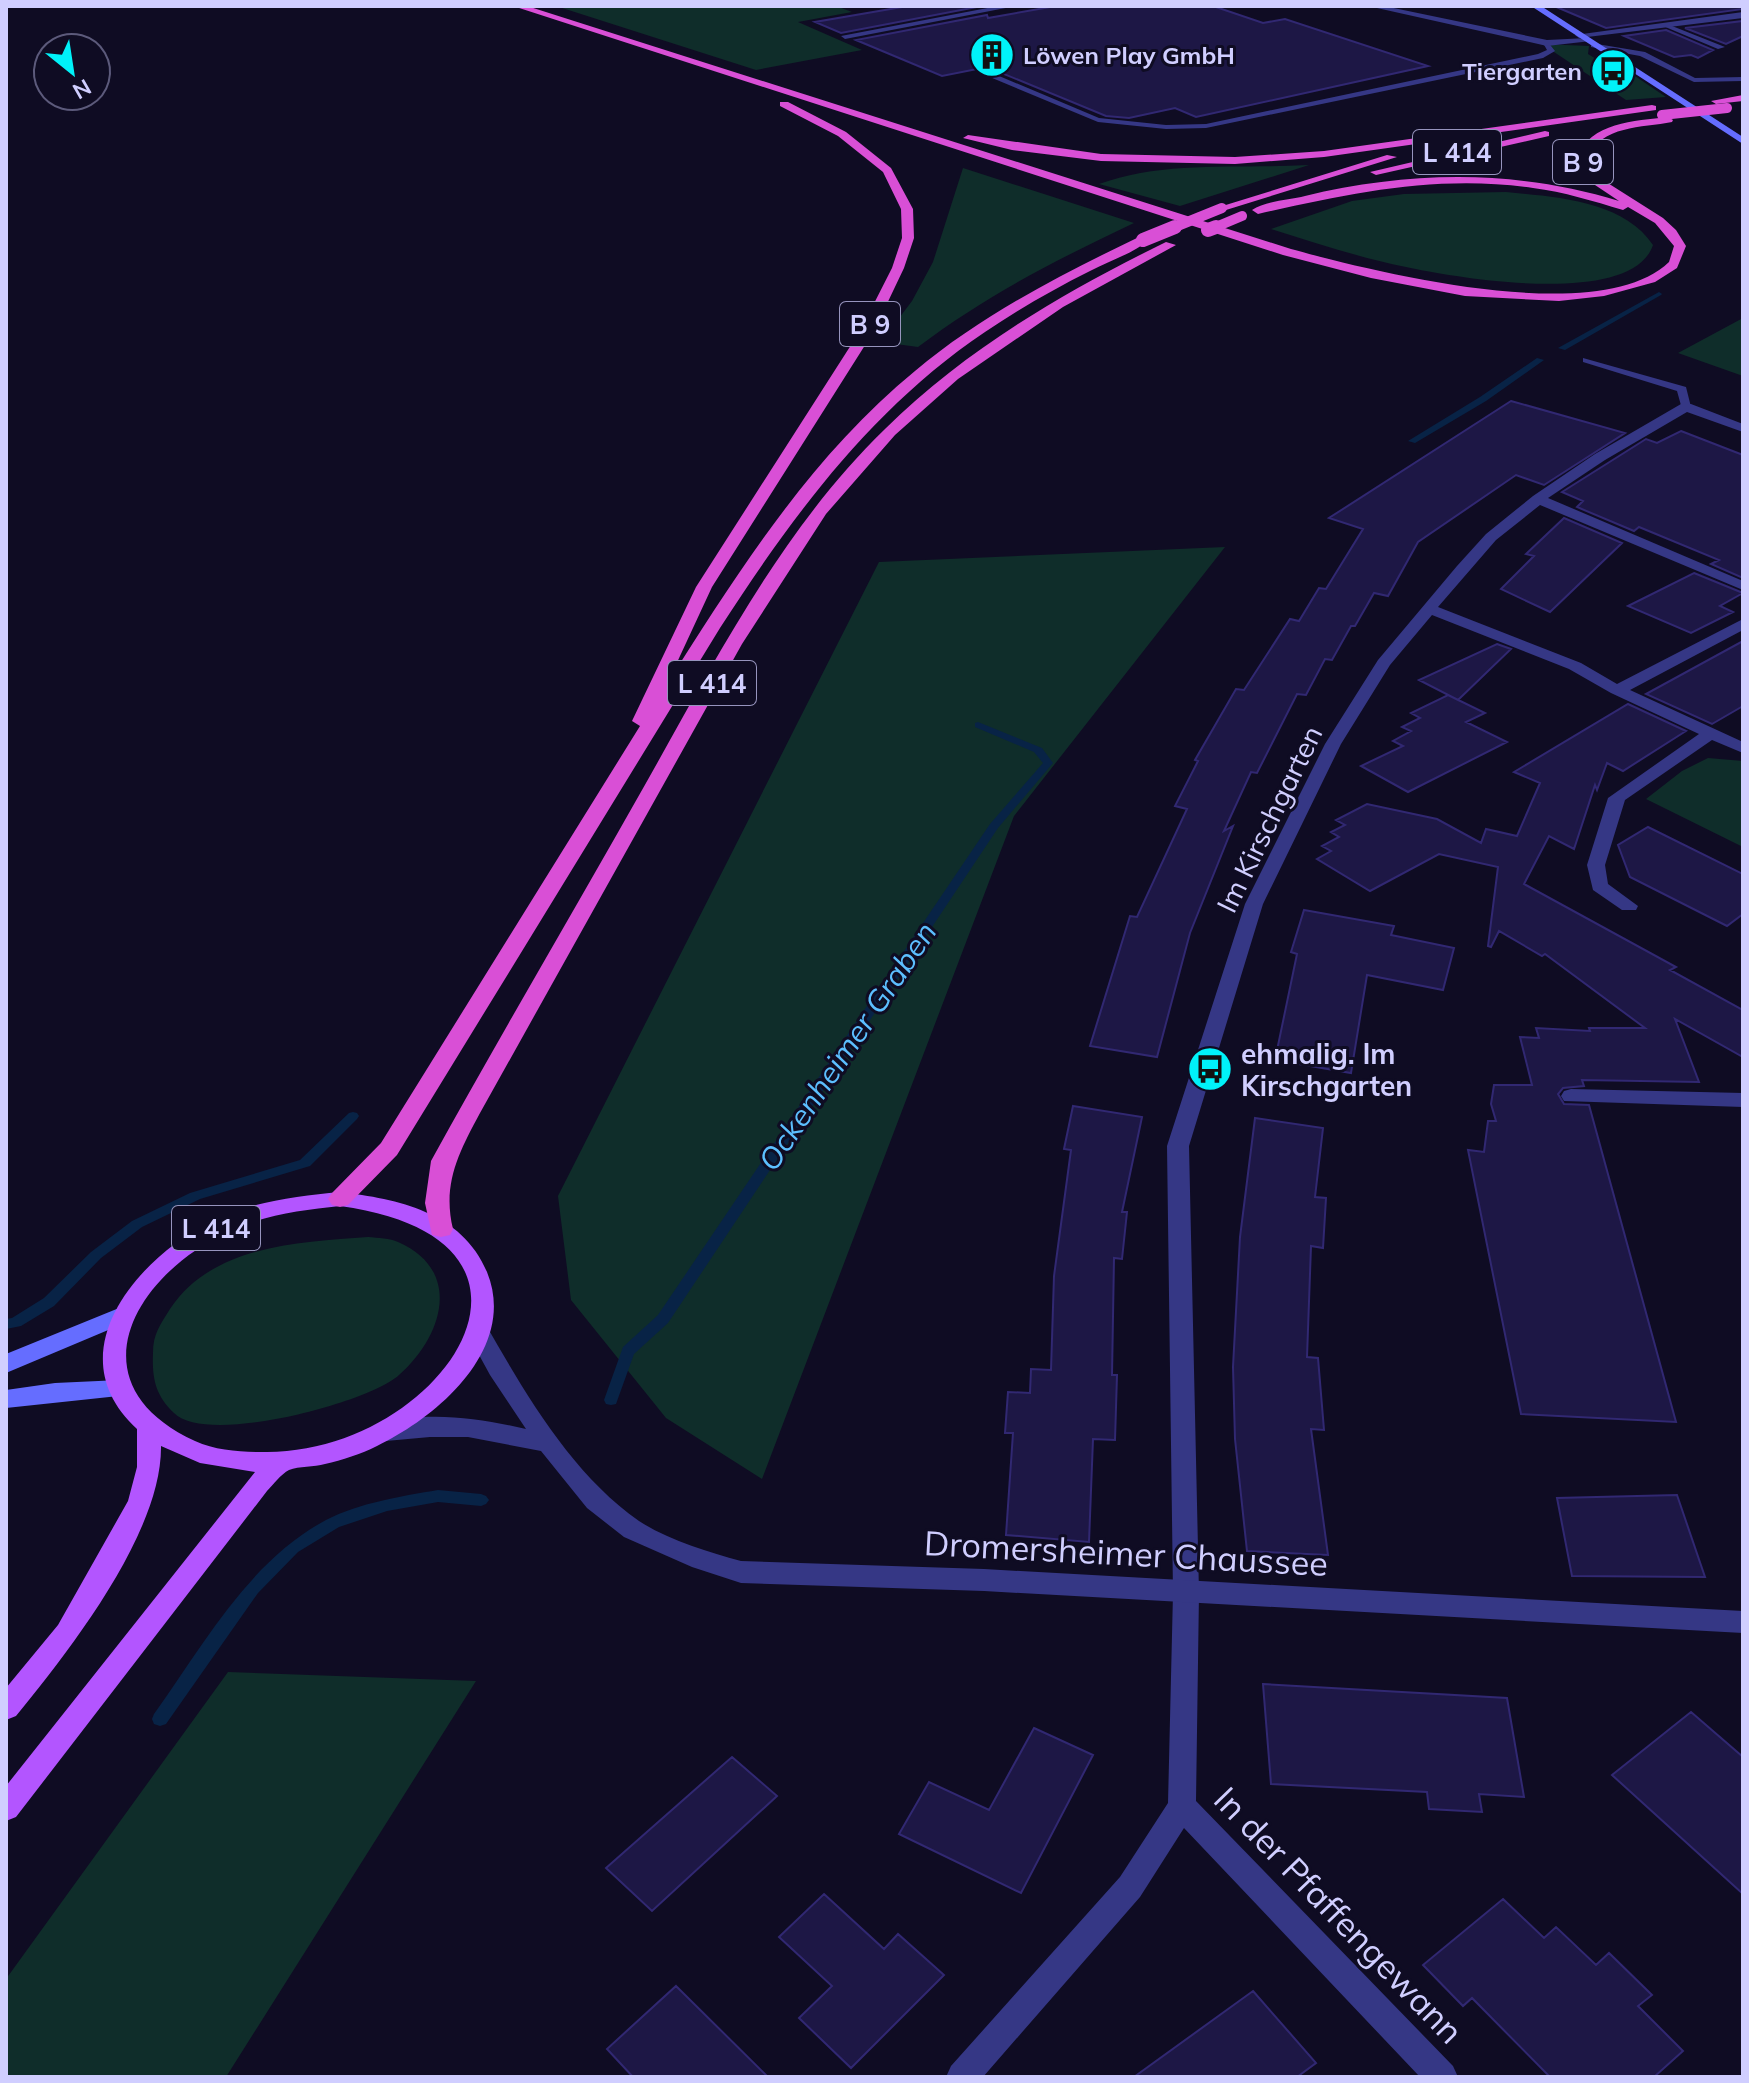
<svg xmlns="http://www.w3.org/2000/svg" width="1749" height="2083" font-family="Mulish,sans-serif">
<style>
.green{fill:#0f2d2a}
.lines{fill:none;stroke-linecap:round;stroke-linejoin:round}
.stream{fill:#082346;fill-rule:evenodd}
.building{fill:#1d1745;stroke:#312872;stroke-width:2}
.service{fill:#353785;fill-rule:evenodd}
.minor{fill:#353785;fill-rule:evenodd}
.tertiary{fill:#353785;fill-rule:evenodd}
.secondary{fill:#656dff;fill-rule:evenodd}
.primary{fill:#b355ff;fill-rule:evenodd}
.trunk{fill:#d94fd6;fill-rule:evenodd}
.trunk-bridge-far1{stroke:#d94fd6;stroke-width:10}
.trunk-bridge{stroke:#d94fd6;stroke-width:14}
.labels{text-anchor:middle;dominant-baseline:central;stroke-width:6;stroke-linejoin:round;paint-order:stroke}
.far-poi-label{font-size:24px;font-weight:bold;fill:#d0ceff;stroke:#0f0c23;text-anchor:start}
.shield{fill:#0f0c23;stroke:#9694bd;stroke-width:2}
.shield-label{font-size:26px;font-weight:bold;fill:#d0ceff}
.street-label{font-size:28px;fill:#d0ceff;stroke:#0f0c23}
.poi-label{font-size:28px;font-weight:bold;fill:#d0ceff;stroke:#0f0c23;text-anchor:start}
.water-label{font-size:30px;font-style:italic;fill:#5cbfff;stroke:#0f0c23}
.near-street-label{font-size:34px;fill:#d0ceff;stroke:#0f0c23}
</style>
<rect width="100%" height="100%" fill="#0f0c23"/>
<path class="green" d="M556,6H836L852,12L798,22L862,50L756,70Z
M1542,44L1589,46L1588,54L1616,71L1629,72L1666,97L1626,100Z
M1309,165L1180,206L1099,184C1164,160 1240,169 1309,165Z
M963,168L1134,223C1056,260 987,295 918,347L881,342L912,301L933,262Z
M1506,192C1555,197 1623,200 1653,245C1632,308 1457,278 1406,267C1361,258 1316,243 1271,229L1352,201L1404,194Z
M1743,318V376L1678,353Z
M1225,547L1014,816L762,1479L666,1418L571,1300L558,1196L879,562Z
M1708,758L1743,761V847L1646,799L1682,771Z
M368,1237C378,1238 390,1238 398,1242C464,1271 442,1337 399,1375C368,1403 207,1446 174,1413C155,1395 152,1378 153,1353C153,1334 160,1325 170,1309C212,1245 300,1242 368,1237Z
M228,1672L476,1681L226,2077H6V1979Z"/>
<g class="lines">
<path class="stream" d="M1659,292L1662,294L1661,295L1565,350L1558,348Z
M1537,358L1544,360L1486,401L1415,443L1408,441L1480,397Z
M978,722L1042,748L1053,763L998,828L668,1323L634,1354L616,1404L611,1405L606,1404L604,1400L623,1347L658,1315L990,824L1043,763L1034,752L975,727V723Z
M353,1112L357,1113L359,1116L357,1119L310,1166L200,1199L142,1227L101,1258L54,1306L21,1326L6,1329V1319L12,1318L44,1298L91,1252L132,1221L190,1193L300,1160L349,1113Z
M438,1490L481,1494L486,1496L489,1500L486,1504L481,1506L438,1502L387,1511L339,1527L298,1552L258,1593L166,1724L160,1726L154,1724L152,1719L154,1714C204,1644 249,1561 326,1520C359,1503 402,1496 438,1490Z"/>
</g>
<path class="building" d="M908,6H982L841,33L815,22Z
M1056,6H1213L1263,23L1285,19L1428,66L1196,117L1175,108L1129,118L1106,116L987,67L942,76L856,40L987,15L988,18Z
M1554,6H1743V9L1606,28Z
M1743,21V36L1726,44L1685,28Z
M1666,30L1713,50L1698,58L1691,55L1674,57L1624,36Z
M1511,401L1625,433L1544,485L1516,475L1418,542L1388,596L1374,593L1355,626H1351L1332,660L1325,659L1306,695L1297,694L1257,773L1251,772L1224,831L1233,826L1190,933L1157,1057L1090,1046L1130,916L1137,917L1187,809L1175,806L1198,761L1195,760L1236,689L1244,690L1290,619L1299,621L1319,588L1326,589L1363,529L1329,518Z
M1681,431L1743,455V578L1711,564L1719,560L1639,527L1634,531L1577,507L1583,501L1562,492L1646,439L1657,443Z
M1564,518L1622,543L1550,612L1501,589L1534,556L1526,554Z
M1694,573L1743,593L1720,606L1733,612L1691,633L1628,606Z
M1743,641V706L1712,724L1646,694Z
M1497,644L1511,649L1458,700L1419,680Z
M1448,695L1485,713L1466,722L1507,742L1408,792L1361,766L1403,746L1393,741L1411,731L1402,727L1420,718L1411,713Z
M1628,704L1686,731L1623,771L1607,763L1597,790L1595,785L1574,849L1549,836L1524,884L1676,967L1670,970L1743,1010V1057L1675,1019L1699,1082L1582,1080L1584,1086L1563,1088L1558,1094L1564,1104L1589,1105L1676,1422L1521,1414L1468,1150L1484,1152L1488,1121H1496L1491,1104L1494,1085H1532L1520,1037L1539,1038L1536,1028L1590,1031L1589,1028H1645L1545,954L1542,956L1499,931L1491,947L1488,946L1498,867L1439,854L1370,891L1317,859L1331,851L1322,846L1339,837L1331,832L1345,825L1336,820L1367,804L1437,819L1481,843L1486,829L1517,836L1540,783L1514,772Z
M1648,827L1743,874V914L1727,926L1630,877L1618,845Z
M1304,910L1394,926L1391,935L1454,948L1443,990L1367,975L1351,1073L1275,1060L1297,954L1291,952Z
M1073,1106L1142,1117L1122,1212H1127L1122,1259L1114,1258L1112,1375H1117L1115,1440L1093,1439L1089,1542L1006,1535L1013,1433H1005L1008,1392L1030,1393L1031,1369L1051,1370L1054,1276L1071,1150L1064,1149Z
M1255,1118L1323,1128L1315,1197L1326,1198L1323,1248L1311,1246L1307,1357L1318,1358L1324,1430L1311,1429L1328,1555L1247,1551L1235,1439L1233,1367L1240,1237Z
M1677,1495L1705,1577L1572,1576L1557,1498Z
M1263,1684L1507,1698L1524,1797L1479,1794L1482,1812L1429,1809L1427,1792L1271,1784Z
M1691,1712L1743,1757V1894L1612,1775Z
M1034,1728L1093,1755L1021,1893L899,1834L929,1782L989,1810Z
M732,1757L777,1796L652,1911L606,1868Z
M824,1894L884,1949L898,1934L944,1975L851,2068L799,2018L832,1986L779,1937Z
M1503,1899L1544,1938L1556,1927L1596,1965L1609,1953L1652,1995L1638,2006L1683,2051L1654,2077H1550L1472,1998L1463,2006L1423,1965Z
M676,1986L768,2077H633L607,2049Z
M1253,1991L1316,2063L1297,2077H1134Z"/>
<g class="lines">
<path class="service" d="M1663,24H1667L1725,47L1718,49L1663,26Z
M1547,41L1555,51L1543,58L1206,128L1166,129L1098,122L985,75L992,73L1099,118L1166,125L1206,124L1538,54L1547,50L1543,43Z
M1591,43L1645,52L1695,78L1743,77V81L1694,82L1640,56L1591,47Z
M1583,358L1686,387L1691,407L1682,409L1677,391L1583,362Z"/>
<path class="minor" d="M998,6H1016L845,39L841,36Z
M1368,6H1384L1547,40L1587,38L1591,41L1547,46Z
M1743,12V18L1579,38L1575,35Z
M1681,404H1691L1743,424V432L1687,412L1605,460L1548,498L1743,581V590L1540,505L1496,540L1438,607L1581,663L1617,684L1743,619V630L1630,690L1743,742V753L1712,740L1625,800L1605,865L1608,884L1638,906L1636,910H1622L1593,890L1587,865L1608,798L1699,734L1611,693L1569,669L1432,615L1390,665L1341,744L1263,904L1189,1146L1199,1593L1196,1801L1453,2066L1458,2077H1420L1184,1828L1140,1897L983,2077H946L951,2066L1120,1877L1168,1803L1173,1593L1167,1146L1245,904L1325,744L1378,660L1457,566L1486,534L1533,496L1595,454Z
M1571,1089L1743,1093V1107L1564,1101L1561,1096L1564,1091Z"/>
<path class="tertiary" d="M478,1323L486,1325C526,1395 572,1474 639,1521C668,1540 708,1552 741,1561L984,1569L1743,1611V1633L984,1591L741,1583L692,1567L624,1537L587,1508L541,1451L468,1437H430L386,1441L377,1439L374,1432L377,1425C425,1410 478,1418 526,1429L490,1375L466,1331L470,1325Z"/>
<path class="secondary" d="M1531,6H1541L1743,137V144Z
M124,1306L132,1308L136,1314L132,1320L6,1373V1354Z
M120,1380L128,1383L132,1389L128,1395L6,1408V1390L55,1383Z"/>
<path class="primary" d="M340,1192C398,1199 462,1212 487,1272C518,1348 438,1417 377,1446C361,1454 342,1460 325,1464C314,1467 299,1466 289,1470C281,1474 273,1485 267,1491L16,1817L6,1821V1786L255,1472L200,1463L161,1446C162,1533 69,1651 16,1716L6,1720V1688L58,1625L128,1501L137,1467V1429C56,1355 135,1260 210,1222C250,1202 296,1196 340,1192ZM340,1206C588,1240 439,1453 266,1452C242,1452 217,1451 195,1441C72,1384 133,1276 228,1232C263,1215 302,1210 340,1206Z"/>
<path class="trunk" d="M513,6H527L1291,249C1375,272 1600,329 1669,262L1674,246L1655,223L1628,207L1623,210C1593,201 1564,192 1533,188C1439,174 1350,193 1258,214L1252,210C1265,201 1289,200 1305,196C1409,171 1516,169 1619,201L1595,185L1584,174L1576,158C1591,122 1634,121 1668,117L1673,120L1672,122C1642,128 1601,125 1588,158L1603,180L1663,218L1676,230L1686,246L1677,268L1655,282L1604,296L1559,301L1465,296L1371,278L1283,255Z
M1743,95V101L1716,104L1711,101Z
M780,102H788L846,132L891,168L913,209L914,238L904,268L874,331L712,587L667,684C738,572 811,456 915,371C982,315 1060,275 1139,237L1149,240C1134,253 1109,261 1090,271C1054,289 1019,309 985,332C872,408 793,515 720,628L397,1155L348,1205L340,1207L332,1205L328,1199L332,1193L381,1143L640,726L632,721L696,587L860,331L892,268L902,238L901,209L883,172L838,136L780,106Z
M1652,105L1656,106V110L1324,157L1235,164L1101,161L1012,150L963,138L968,135L1101,154L1235,157L1324,151Z
M1545,131L1549,132V136L1376,175L1370,172Z
M1387,155L1397,157L1226,210L1216,208Z
M1166,242L1176,245L1063,307L958,379L895,435L826,514L742,644L480,1113C459,1152 442,1184 453,1229L450,1235L441,1237L432,1235L425,1203L431,1161C501,1034 575,909 646,783C716,659 782,529 885,429C966,349 1064,292 1166,242Z"/>
<path class="trunk-bridge-far1" d="M1662,115L1727,108
M1170,229L1222,208
M1211,229L1242,216"/>
<path class="trunk-bridge" d="M1208,230L1216,227
M1143,240L1175,227"/>
</g>
<defs>
<g id="building-disc" transform="scale(2.3)"><circle r="9.5" fill="#00f2f9" stroke="#0f0c23"/><path d="M-4-6H4V6H1V3H-1V6H-4ZM-2.5-4.3h1.7v1.8h-1.7ZM.8-4.3h1.7v1.8H.8ZM-2.5-1h1.7V.8h-1.7ZM.8-1h1.7V.8H.8Z" fill="#111"/></g>
<g id="bus-disc" transform="scale(2.3)"><circle r="9.5" fill="#00f2f9" stroke="#0f0c23"/><path d="M-5-6H5V4H4V6H2V4H-2V6H-4V4H-5ZM-3.5-4V0h7V-4ZM-3.5 1.2v1.5H-2V1.2ZM2 1.2v1.5H3.5V1.2Z" fill="#111"/></g>
</defs>
<g fill-rule="evenodd">
<use href="#building-disc" x="992" y="55"/>
<use href="#bus-disc" x="1613" y="71"/>
<use href="#bus-disc" x="1210" y="1069"/>
</g>
<g class="labels">
<g class="far-poi-label">
<text x="1023" y="55">Löwen Play GmbH</text>
<text x="1582" y="71" text-anchor="end">Tiergarten</text>
</g>
<g class="shield">
<rect x="1413" y="130" width="88" height="44" rx="6"/>
<rect x="1553" y="140" width="60" height="44" rx="6"/>
<rect x="840" y="302" width="60" height="44" rx="6"/>
<rect x="668" y="661" width="88" height="44" rx="6"/>
<rect x="172" y="1206" width="88" height="44" rx="6"/>
</g>
<g class="shield-label">
<text x="1457" y="152">L 414</text>
<text x="1583" y="162">B 9</text>
<text x="870" y="324">B 9</text>
<text x="712" y="683">L 414</text>
<text x="216" y="1228">L 414</text>
</g>
<g class="street-label">
<text transform="translate(1269 819) rotate(-64)">Im Kirschgarten</text>
</g>
<g class="poi-label">
<text x="1241" y="1053">ehmalig. Im<tspan x="1241" dy="32">Kirschgarten</tspan></text>
</g>
<g class="water-label">
<text transform="translate(847 1046) rotate(-56)">Ockenheimer Graben</text>
</g>
<g class="near-street-label">
<text transform="translate(1126 1553) rotate(3)">Dromersheimer Chaussee</text>
<text transform="translate(1339 1915) rotate(46)">In der Pfaffengewann</text>
</g>
</g>
<rect width="1749" height="2083" fill="none" stroke="#d0ceff" stroke-width="16"/>
<g transform="translate(72 72) rotate(150)"><circle r="38" fill="#0f0c23" stroke="#5c5a7b" stroke-width="2"/>
<path d="M0-6L14 30L0 20L-14 30Z" fill="#00f2f9"/>
<text y="-12" font-size="22" font-weight="bold" text-anchor="middle" fill="#d0ceff">N</text>
</g>
</svg>
